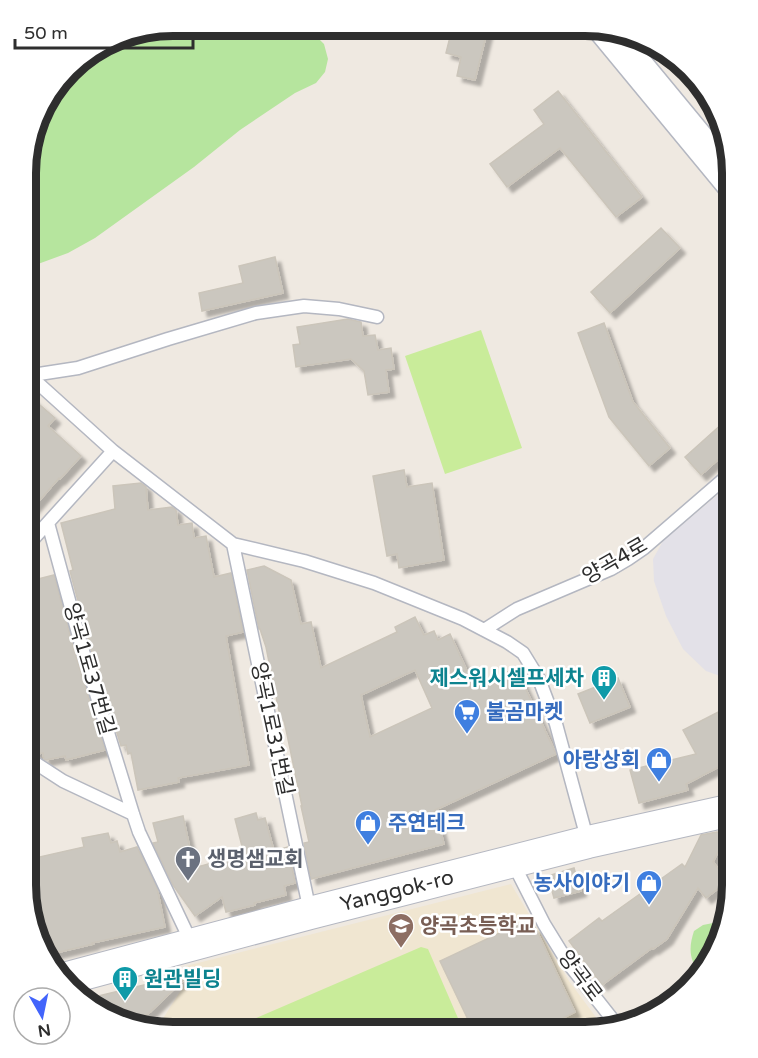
<svg xmlns="http://www.w3.org/2000/svg" width="758" height="1058" font-family="'Varela Round','Noto Sans KR',sans-serif">
<style>
.industrial{fill:#e3e1e8}
.education{fill:#f0e6d1}
.green{fill:#b6e59e}
.pitch{fill:#c9ec9a}
.building{fill:#cbc7bf;stroke:#cbc5ba;stroke-width:1.5;fill-rule:evenodd;filter:url(#shadow)}
.lines{fill:none;stroke-linecap:round;stroke-linejoin:round}
.service-casing{stroke:#b4b7c1;stroke-width:15}
.tertiary-casing{stroke:#b4b7c1;stroke-width:34}
.secondary-casing{stroke:#b4b7c1;stroke-width:36}
.service{stroke:#fff;stroke-width:12}
.tertiary{stroke:#fff;stroke-width:32}
.secondary{stroke:#fff;stroke-width:33}
.labels{text-anchor:middle;dominant-baseline:central;stroke-width:5;stroke-linejoin:round;paint-order:stroke}
.street-label{font-size:21px;fill:#2e2e2e;stroke:#fff}
.culture-label{font-size:21px;font-weight:bold;fill:#0d838f;stroke:#fff;text-anchor:end}
.shop-label{font-size:21px;font-weight:bold;fill:#366cbe;stroke:#fff;text-anchor:start}
.worship-label{font-size:21px;font-weight:bold;fill:#5b616d;stroke:#fff;text-anchor:start}
.education-label{font-size:21px;font-weight:bold;fill:#785e54;stroke:#fff;text-anchor:start}
.rim{fill:none;stroke:#2e2e2e;stroke-width:8}
</style>
<defs>
<filter id="shadow"><feDropShadow dx="5.5" dy="5.5" stdDeviation="1.5" flood-color="#0004"/></filter>
</defs>
<rect width="100%" height="100%" fill="#efe9e1"/>
<path class="industrial" d="M732,483V676L723,677L706,671L683,649L666,616L654,581L653,559L663,541Z"/>
<path class="education" d="M511,884L569,981L604,1028L585,1032L155,1031L188,979L186,966Z"/>
<path class="green" d="M302,31L315,35L324,44L328,59L325,72L316,83L295,93L240,130L194,167L95,238L68,253L27,268V154L45,100L76,62L125,33Z
M723,921L707,967L701,973C688,961 689,946 694,931L703,925Z"/>
<path class="pitch" d="M481,330L522,448L445,474L405,356Z
M421,947L428,949L464,1032L226,1031Z"/>
<path class="building" d="M488,28L475,80L457,76L461,57L446,53L452,29Z
M558,91L642,197L616,217L560,148L507,187L490,164L544,124L534,110Z
M661,228L680,248L610,313L591,292Z
M275,257L283,293L202,311L199,293L243,283L239,266Z
M348,319L361,322L363,336L375,335L378,350L391,348L394,369L386,370L389,392L368,395L364,371L351,359L296,367L293,345L300,344L297,327Z
M604,323L633,402L670,448L649,466L609,417L578,333Z
M26,393L55,418L48,426L81,456L60,479L59,478L26,516Z
M732,415V447L701,475L685,457Z
M404,470L407,487L432,483L444,560L399,568L397,554L387,556L373,476Z
M141,483L146,487L148,510L172,507L176,510L178,525L192,523L194,538L206,536L214,577L231,573L243,632L226,636L249,765L178,778L179,782L138,790L131,753L128,754L126,745L121,746L90,646L70,571L73,570L61,523L115,509L113,486Z
M264,566L291,580L301,624L311,622L321,668L397,632L395,627L415,617L424,635L434,631L438,640L450,634L475,688L516,668L556,754L435,810L444,844L311,879L304,843L309,842L301,806H302L284,720L281,721L266,647L260,629H259L247,570ZM415,670L432,708L370,737L361,695Z
M54,575L74,650L105,750L66,760L65,756L46,760L44,759L43,753L36,754L32,751L31,747L26,748V653L33,652L26,625V582Z
M618,678L630,707L590,723L578,694Z
M732,705V760L686,784L688,790L639,803L630,770L696,754L683,730Z
M256,813L258,820L265,818L274,851L288,847L295,883L284,886L286,895L254,903L255,905L226,912L222,897L195,916L173,885L153,843L158,842L153,823L183,816L194,868L244,854L235,819Z
M717,832L726,836L713,862L728,881L706,898L698,888L667,939L653,949L652,948L602,985L569,941L599,918L602,921L682,864L685,867L701,835Z
M108,833L111,843L117,841L120,852L137,847L157,888L165,927L92,943L93,944L51,954L38,898L29,900L26,885V860L84,847L82,838Z
M574,868L581,891L554,898L548,876Z
M521,923L525,932L535,927L575,1012L557,1021L562,1032H474L440,961Z
M190,974L148,1014L128,1020L84,1002L82,1000Z"/>
<g class="lines">
<g class="service-casing">
<path id="service" d="M26,376L78,368L168,339L256,313L304,306L339,309L377,317
M30,376L113,451L233,544L304,561L374,583L463,619L507,642L523,653L539,679L556,724L588,842
M48,523L82,648L133,814L139,832L192,944
M233,544L310,912
M26,547L113,451
M484,630L517,609L611,569L628,559L644,548L732,472
M26,757L63,781L133,814
M513,863L544,924L568,963L617,1025"/>
</g>
<g class="tertiary-casing">
<path id="tertiary" d="M64,979L310,913L588,842L732,810"/>
</g>
<g class="secondary-casing">
<path id="secondary" d="M604,27L732,182"/>
</g>
<use href="#service" class="service"/>
<use href="#tertiary" class="tertiary"/>
<use href="#secondary" class="secondary"/>
</g>
<defs>
<g id="building-pin" transform="scale(1.35)"><path d="M0 17L-7.5 6A9.5 9.5 0 1 1 7.5 6Z" fill="#0f9aa8" stroke="#fff"/><path d="M-4-6H4V6H1V3H-1V6H-4ZM-2.5-4.3h1.7v1.8h-1.7ZM.8-4.3h1.7v1.8H.8ZM-2.5-1h1.7V.8h-1.7ZM.8-1h1.7V.8H.8Z" fill="#fff"/></g>
<g id="supermarket-pin" transform="scale(1.35)"><path d="M0 17L-7.5 6A9.5 9.5 0 1 1 7.5 6Z" fill="#3f7fe0" stroke="#fff"/><path d="M-6-5.5h2.5l.6 2H6L4.5 2H-2.5L-4.4-4H-6ZM-1.5 3.2a1.3 1.3 0 1 0 .1 0ZM3 3.2a1.3 1.3 0 1 0 .1 0Z" fill="#fff"/></g>
<g id="shop-pin" transform="scale(1.35)"><path d="M0 17L-7.5 6A9.5 9.5 0 1 1 7.5 6Z" fill="#3f7fe0" stroke="#fff"/><path d="M-5-2.5h2.3a2.7 3.5 0 0 1 5.4 0H5L5.5 6h-11ZM-1.5-2.5h3a1.5 2.3 0 0 0-3 0Z" fill="#fff"/></g>
<g id="church-pin" transform="scale(1.35)"><path d="M0 17L-7.5 6A9.5 9.5 0 1 1 7.5 6Z" fill="#6b7280" stroke="#fff"/><path d="M-1.2-6h2.4v3.5h3.3v2.4h-3.3V6h-2.4V-.1h-3.3v-2.4h3.3Z" fill="#fff"/></g>
<g id="school-pin" transform="scale(1.35)"><path d="M0 17L-7.5 6A9.5 9.5 0 1 1 7.5 6Z" fill="#8d6e63" stroke="#fff"/><path d="M0-5L7-2L0 1L-7-2ZM-4 1L0 2.5L4 1V4Q0 6-4 4Z" fill="#fff"/></g>
</defs>
<g fill-rule="evenodd">
<use href="#building-pin" x="604" y="678"/>
<use href="#supermarket-pin" x="467" y="712"/>
<use href="#shop-pin" x="659" y="760"/>
<use href="#shop-pin" x="368" y="823"/>
<use href="#church-pin" x="188" y="859"/>
<use href="#shop-pin" x="649" y="883"/>
<use href="#school-pin" x="401" y="926"/>
<use href="#building-pin" x="125" y="979"/>
</g>
<g class="labels">
<g class="street-label">
<text transform="translate(615 561) rotate(-30)">양곡4로</text>
<text transform="translate(89 669) rotate(74)">양곡1로37번길</text>
<text transform="translate(272 729) rotate(78)">양곡1로31번길</text>
<text transform="translate(397 891) rotate(-14)">Yanggok-ro</text>
<text transform="translate(580 976) rotate(53)">양곡로</text>
</g>
<g class="culture-label">
<text x="584" y="678">제스워시셀프세차</text>
<text x="144" y="979" text-anchor="start">원관빌딩</text>
</g>
<g class="shop-label">
<text x="486" y="712">불곰마켓</text>
<text x="640" y="760" text-anchor="end">아랑상회</text>
<text x="388" y="823">주연테크</text>
<text x="630" y="883" text-anchor="end">농사이야기</text>
</g>
<g class="worship-label">
<text x="207" y="859">생명샘교회</text>
</g>
<g class="education-label">
<text x="420" y="926">양곡초등학교</text>
</g>
</g>
<path d="M0 0H758V1058H0ZM173 36H585A137 137 0 0 1 722 173V885A137 137 0 0 1 585 1022H173A137 137 0 0 1 36 885V173A137 137 0 0 1 173 36Z" fill="#fff" fill-rule="evenodd"/>
<path class="rim" d="M173 36H585A137 137 0 0 1 722 173V885A137 137 0 0 1 585 1022H173A137 137 0 0 1 36 885V173A137 137 0 0 1 173 36Z"/>
<g transform="translate(42 1016) rotate(171)"><circle r="28" fill="#ffffff" stroke="#ababab" stroke-width="1.5"/>
<path d="M0-4.5L10 22L0 15L-10 22Z" fill="#4264fb"/>
<text y="-9" font-size="16" font-weight="bold" text-anchor="middle" fill="#2e2e2e">N</text>
</g>
<path d="M15 39v9h178v-9" fill="none" stroke="#2e2e2e" stroke-width="3"/>
<text x="24" y="39" font-size="18" fill="#2e2e2e" stroke="#ffffff" stroke-width="4.5" paint-order="stroke">50 m</text>
</svg>
